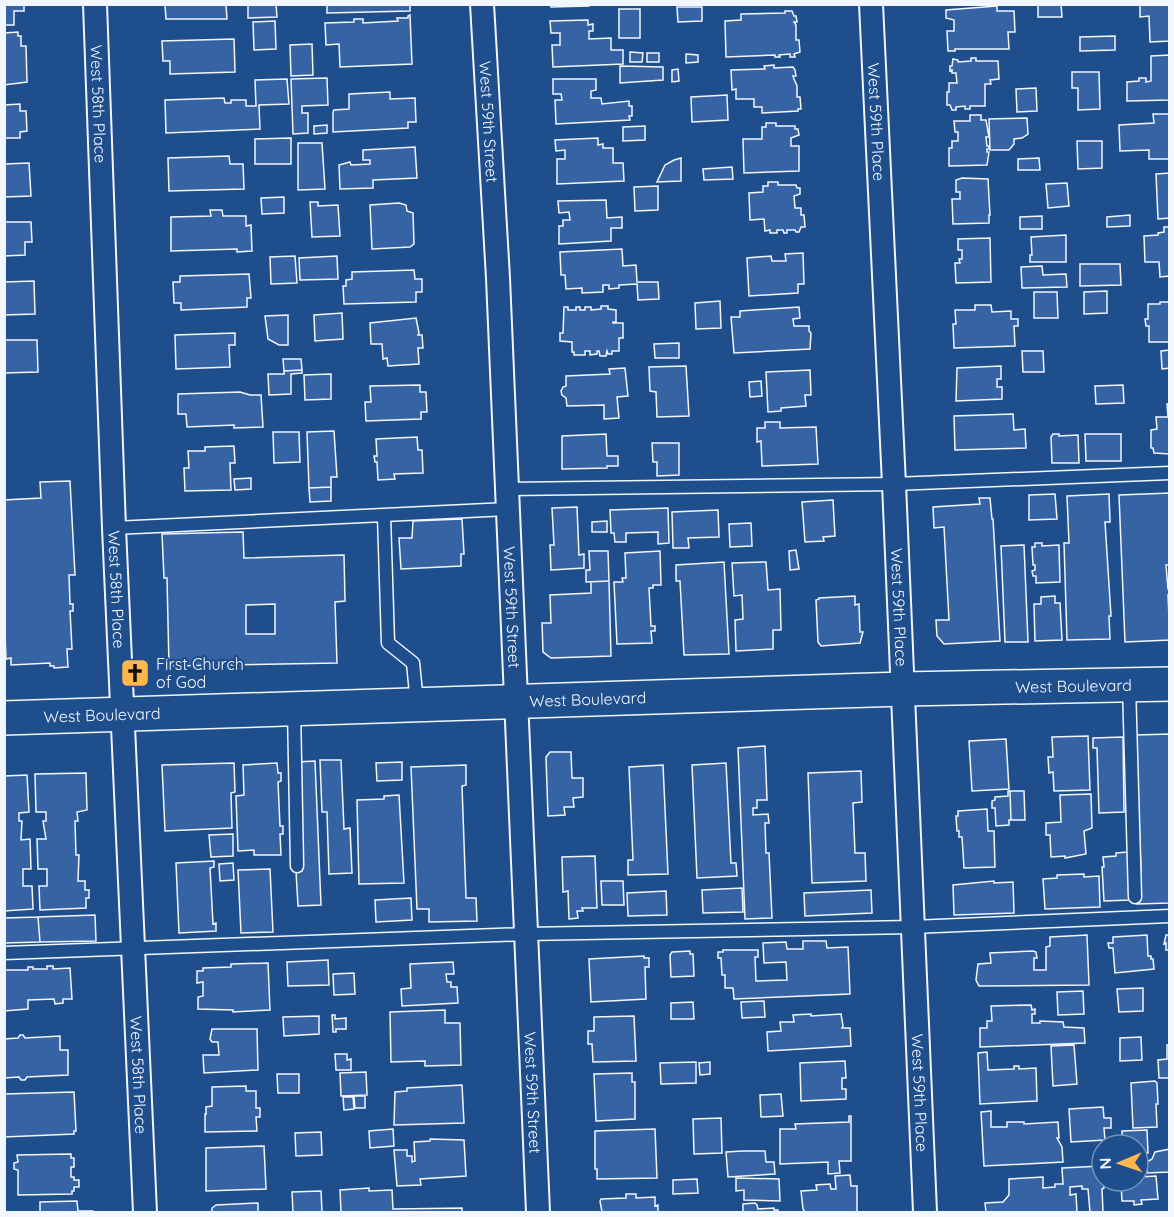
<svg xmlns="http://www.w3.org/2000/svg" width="1174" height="1217" font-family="Quicksand,sans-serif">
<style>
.building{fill:#3563a3;stroke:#f2f6ff;stroke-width:1.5;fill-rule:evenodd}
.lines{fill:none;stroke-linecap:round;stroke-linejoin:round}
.service-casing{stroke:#f2f6ff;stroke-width:15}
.minor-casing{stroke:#f2f6ff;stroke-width:26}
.secondary-casing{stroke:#f2f6ff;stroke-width:36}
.service{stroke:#1f4e8c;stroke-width:12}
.minor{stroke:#1f4e8c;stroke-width:22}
.secondary{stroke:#1f4e8c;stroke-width:33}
.labels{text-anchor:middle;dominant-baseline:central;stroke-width:4.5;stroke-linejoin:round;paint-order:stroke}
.street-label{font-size:16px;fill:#f2f6ff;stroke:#1f4e8c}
.poi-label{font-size:16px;fill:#f2f6ff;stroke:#1f4e8c;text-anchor:start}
</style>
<rect width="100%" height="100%" fill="#1f4e8c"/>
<path class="building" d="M4,4H24V11H14V25H4Z
M160,4H226L227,19H166L165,5Z
M248,4H276L277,17L248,18Z
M327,4H410V11L327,13Z
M550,4H589V6L551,7Z
M1038,4H1061L1062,17H1038Z
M1140,4H1170V41L1150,42L1149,16L1140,17Z
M997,6V11H1014L1015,32H1008L1009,49H955V51H948L947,31H954V20L946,18V10Z
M677,7H702V21L678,22Z
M619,9H640V38H619Z
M785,11H792L794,16H796L797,22H794L796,25V40H799L800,52L794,54L795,57H790V54L779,55L780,57H775V55L726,57L725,21L741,20V14L785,13Z
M410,15L412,64L340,67L339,44L326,45L325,23L354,22V19H363V23L398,21L397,18H408V16Z
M588,20V25L593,24V31H589V39L611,38V50H623V64L553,67L552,45H560V33H551L550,21Z
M275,21L276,49L254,50L253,22Z
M18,32V36H21V46H26L27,82L4,85V33Z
M1115,36V50L1080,51V37Z
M234,39L235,72L170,74V61H163L162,41Z
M312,44L313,75L291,76L290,45Z
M630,52L643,53L642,62H630Z
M647,53H659V62H647Z
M686,54L698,55V62L686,63Z
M1170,55V100L1127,101V82L1139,81V78H1146V82L1151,81V56Z
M971,58H976V61H998L999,79L990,80L991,84H985V106H970V109H965V106L956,107V110H952L950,105H947V92H949V83H957L956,73H952V70L950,71V66H952L953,59L958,60V62L971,61Z
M774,65V68L793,67L795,70L796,76H793L794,79L797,86V97H800L801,109H798V111L762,113V107H754V99H736V89L732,90L731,70L765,69L764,66Z
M620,66L663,67V80L620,83Z
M678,69L679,81L672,82V70Z
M1072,72H1099L1100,109L1078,110V88H1072Z
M327,78L328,105L302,106V113H308V133L293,134L291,79Z
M287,79L289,104L259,105L260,129L166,133L165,100L224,98L225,103H231V100H246V106H256L255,80Z
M553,79H596V90L591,91V98H601L602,104L629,101V106H632V116H629L630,120L556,124L555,100H562L561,94H553Z
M1036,88L1037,111L1017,112L1016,89Z
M390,92V99L415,98L416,122H408V128L333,132V112L334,110L349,109V94Z
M727,95L728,120L692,122L691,97Z
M20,104V111H26L27,131L20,132V138H4V105Z
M1153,114H1170V159H1149V150L1120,151L1119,125L1154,123Z
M970,115H981V120H986L989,137H986L987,146H989V149H987V152H989L987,165L949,166V148H952V141H958V132H955L954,121H970Z
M1027,118L1028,134L1022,138L1014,139V144L1009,150H990L989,119Z
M766,123H776V126H795V129H798L799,135L791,138V146H799V171L744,173L743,139H762V127H766Z
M327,125V133L314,134V126Z
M645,126V140L623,141V127Z
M291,138V164H255V139Z
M598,138V145L603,144V148H613V163H623L624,181L557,184V159H565V150L556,151L555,140Z
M1077,141H1102V168L1078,169Z
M298,143H322L325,189L298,190Z
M415,147L417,178L373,180V188L340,189L339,165L350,162L351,165L370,164V160H363V150Z
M229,156L230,164H243L244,189L169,191L168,158Z
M681,158V181L657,182L665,165L674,160Z
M1039,158L1040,170H1018V159Z
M29,163L31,196L4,197V164Z
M732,167L733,179L704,180L703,169Z
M1170,173V218L1158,219L1156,174Z
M962,178L988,179L990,215H989V223L953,224L952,199H960V192H956V180Z
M768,182H778V185H796L797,188H800V194L794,196L795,208H801V215H804L805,227H801L799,232H796L795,230H787V233H784L783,230H777V233H770V230L765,231L764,219L750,220L749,193L763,192V186H768Z
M1067,183L1069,206L1048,208L1046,184Z
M658,186V210L635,211L634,187Z
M284,197V213L262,214L261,198Z
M606,200L607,218L622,217V228H611V241L559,244V226H563V220H570L569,212L559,213L558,201Z
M310,202H318V206L338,205L340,236L312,237Z
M399,203L406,205L407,211L413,213L414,244L410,247L372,249L370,205Z
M210,210H222L223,216H246V226L251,225L252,251L237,252V249L171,251V217L211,216Z
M1130,215V226L1107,227V217Z
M1042,216V229H1020V217Z
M4,222H31L32,242H25V255L4,256Z
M1164,227H1170V276L1160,277L1159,262H1145L1144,236L1158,235V233L1164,232Z
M1066,235V262H1030V255H1032L1031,237Z
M990,238L991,282L956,283L955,263H960L959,259H962V250H958V239Z
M622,249L623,266L636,265L637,282H658L659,299L638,300L637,284L619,285V288L609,289V285H603V292L582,293V288L566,289L565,275H561L560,252Z
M803,253L804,284H798V293L749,296L747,258L771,256L772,261H786L785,254Z
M295,256L297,283L271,284L270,257Z
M337,256L338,279L300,280L299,258Z
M1080,264H1120L1121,285L1080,286Z
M1042,266L1043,275L1066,274L1067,287L1022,288L1021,267Z
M414,270L415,279H422V292H416V302L344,304L343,286H346V280L352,279V272Z
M249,274L251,298H247V307L181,310V303H174L173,282H180V276Z
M34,281L35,314L4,315V282Z
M1107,291V313L1084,314V292Z
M1034,292H1057L1058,318H1034Z
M720,301L721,328L696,329L695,303Z
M1160,302H1170V342H1149V326H1146L1145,319H1148V304H1160Z
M975,305H991L992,312L1011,311V319H1018V326H1014L1015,346L954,348L953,324H956L955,310H975Z
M601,306H608V309L616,310V322H613V323H623V338H619V351H612V354H608L607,351L606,356H600L599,351H597V354L590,355V351H585V355H574V352H572V342L560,341V333H563L564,307H568V310H576V307H580V310H585V307H591V310L601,309Z
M799,307L800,318L793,319L794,326H809V331L811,333L810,349L734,353L731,317H740V311Z
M342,313L343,339L315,341L314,315Z
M288,315V345H279L268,339L265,316Z
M416,318L419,333L418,335H422L423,348H418L419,364L388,366L387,358L383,359L382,344H371L370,323Z
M235,333V345H229L230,367L176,369L175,335Z
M4,340H37L38,372L4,373Z
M679,343V358H655L654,344Z
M1170,350V368L1162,369L1161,351Z
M1022,351H1043L1044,372H1023Z
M283,359H301L302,370L284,371Z
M686,366L689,416L657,417L656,392L650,391L649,367Z
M1001,366V379H997V387H1002V399L956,401L957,368Z
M625,368L628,396L617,397L619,418L604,419V405L567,406L566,398L562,395L561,391L563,387L566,386V376L610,374L609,369Z
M302,370V373L291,374V394L269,395L268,374H284V371Z
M810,370L811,395H805L806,406L781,408V411L768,412L766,372Z
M331,374V399L305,400L304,375Z
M761,381L762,396L750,397L749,382Z
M420,385V392H426L427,412H421V419L366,421L365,402H371L370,386Z
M1123,385L1124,403L1096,404L1095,386Z
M240,392L250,395H261L263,427L234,428V425L187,427L186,414H178V394Z
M1167,404H1170V454L1154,453L1153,448H1151V430L1157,429L1156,417H1168Z
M1013,414L1014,430L1025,429L1026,448L955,450L954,416Z
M765,422H780V428L816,427L818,464L762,466L761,441L757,442V428H765Z
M334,431L337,477H331V487L309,488L307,432Z
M273,432H299L300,462L274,463Z
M606,434L607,456H618V466H607V468L562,469V436Z
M1053,434H1059V436L1078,435L1079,463H1052L1051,437Z
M1085,434H1121V461H1086Z
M417,437L418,450H422L423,473L394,474L395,479L378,480L377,462H375L374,456H377L376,439Z
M652,443H679V475L657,476V462H653Z
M234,446L235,463H230L231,490L185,491L184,468H189L188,451H205V447Z
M251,478V489L235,490L234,479Z
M70,481L75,575H69L70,604H73V611H70L72,649H67L68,667L54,668V666H50V663L11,665V658L6,659L4,612V500L41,498L40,482Z
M309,488L331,487V501L310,502Z
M1170,493V565H1166L1168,589H1170V595H1168L1170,640L1125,642L1119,495Z
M1055,494L1057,519L1029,520V495Z
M1109,494L1110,522H1105L1111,616H1109L1110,639L1067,640L1064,543H1069L1067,496Z
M979,498H990L992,519H993L1000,641L944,644L937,636L936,620H949L944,527L934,528L933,507L980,504Z
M833,500L835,536L823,537L824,541L805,542L802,502Z
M577,507L579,555L584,554V568L551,570L550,545H554L552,508Z
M668,508L669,543L658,544V532L626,533V542H615L614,533H611L610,510Z
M718,510L719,537L688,538L689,548H673L672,512Z
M462,519L464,554H461V566L401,569L399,538H412L413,521Z
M607,521V532H592V522Z
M751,523L752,546L730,547L729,524Z
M243,532L244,558L344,555L345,601L335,602L337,663L169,666L167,578H164L162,534ZM275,604V634H246V605Z
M1035,543H1042V546L1059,545L1060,582L1036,583V576H1033L1032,571L1035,570V565H1033L1032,547H1035Z
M1024,545L1028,642H1005L1001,546Z
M796,550L799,569L790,570L789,551Z
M589,551H608L609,581L586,582V570H590Z
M660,551L661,585H653V588H649L651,626H655V631H651L652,643L617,644L614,582H623L622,578H626L625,553Z
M724,562L729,654L684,655L680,581H676V565Z
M766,562L768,590L780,589L781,630H773V649L736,651L735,620L743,619L742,595L734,596L732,563Z
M609,581L611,656L551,658L543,652L542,623H551L550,595L591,593V582H586Z
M855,596V605L859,604L860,632H863L860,643L821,646L818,642L816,600L819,599V598Z
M1055,596V603H1060L1062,640L1035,641L1034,604H1041V597Z
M1170,734V903L1137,904L1135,877L1136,872H1141L1136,735Z
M1088,736L1090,790L1054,791L1053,772L1049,773L1048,757H1053L1052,737Z
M1123,737L1124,812L1099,813L1097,748H1093V738Z
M1006,739L1009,789L972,791L969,741Z
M765,746L767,800H757V808H753V815L768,814L769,823H765L766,853H769L772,918L745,919L738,748Z
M550,752H571L572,778H583V797L573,798L574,807H564L565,815L548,816L546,757Z
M320,760H341L344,829L350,828L352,873L329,874L327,812H322Z
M315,761L321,905L298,906L296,871H302L297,762Z
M402,762V780L377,781L376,763Z
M234,763L235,792L231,793L232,828L165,831L162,765Z
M277,763L278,773H281V781L278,782L280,826H283V834H280L281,855H254V850L238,851L236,796L244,795L243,765Z
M726,763L731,863H736L737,876L697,878L692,765Z
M466,765V785L462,786L466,898H476L477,921L429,922V909H417L411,767Z
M663,765L668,874L628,875V860H633L629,767Z
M861,771L862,802L853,803L855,853H865L866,881L812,883L808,773Z
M86,773L87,810L77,812L78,821H75L76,855H79L78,881H85V890H89V898H86V908L40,910L39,886H47V869H38L37,839H46L43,821H46V812H36L35,774Z
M27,775L29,812L19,813V821H22L21,840L30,839L31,869H23V886H32L33,909L4,911V776Z
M1008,791H1010L1011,820H1009V825L996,826L995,808H992V801L995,800V797L1008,796Z
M1010,791H1024L1025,820H1011Z
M1091,794L1092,828L1084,831L1086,854L1065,858V856L1051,857L1050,835H1046V823L1061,822L1060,795Z
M399,795L404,883L359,884L357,800L384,799V796Z
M987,809L988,831H994L995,867L964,868L962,837H959V831H957L956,816H958V811Z
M233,834V856L211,857L209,835Z
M1128,852L1131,900L1104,901L1102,867H1104L1103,857L1116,856V853Z
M595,856L597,908H582L583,911H577L578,918L569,919L568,891L563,892L562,857Z
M214,861V867L210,868L213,924L216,923V931L179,933L176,863Z
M233,863L234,880L220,881L219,864Z
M270,869L273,932L241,933L238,870Z
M1084,874V877L1099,876L1100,907L1045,909L1043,879L1057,878V875Z
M601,881H623L624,905H602Z
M994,881V883L1013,882L1014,913L954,915L953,885Z
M742,888L743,912L703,913L702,890Z
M871,890L872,913L805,916L804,893Z
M666,891L667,915L628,916L627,893Z
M411,898L412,920L376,922L375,900Z
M95,915L96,941L40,942L38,917Z
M38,917L40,942L4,943V918Z
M1087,935L1089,985L979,986L976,980L978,964L991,963L990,953L1033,951L1036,952L1037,958H1034V970H1046V947L1050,946V937Z
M1147,935L1148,956H1151V959H1153L1154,969L1115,973L1113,948H1109L1108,943H1113V937Z
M1166,935H1170V950H1166V943L1164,944Z
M803,941H826L827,948L848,947L850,994L734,999L733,988H725V975H722L721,958H718V952H723V950H758V957H755L756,981L787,980L786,962L764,963L763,943L786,942L787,949H803Z
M690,951V954H693L694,976L671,977L670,955L672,952Z
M644,956V958H649V967H645L646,999L591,1002L589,959Z
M328,960L329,985L288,986L287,962Z
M453,962L454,974H446L447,982H451V987H457L458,1003L402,1006L401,989L411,988L410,964Z
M268,963L270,1010L233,1012V1010L198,1009V997L203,996V982L197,983V971H203V968L231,967V964Z
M47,966H53V969L70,968L72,999H63V1003L55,1004L54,999L28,1000V1009L4,1011V970H28V967H33V969H47Z
M354,973L355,994L334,995L333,974Z
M1143,988V1011L1119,1012L1117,989Z
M1083,991L1084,1014L1058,1015L1057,992Z
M764,1001L765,1017L742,1018L741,1002Z
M693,1002L694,1019H671V1003Z
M1031,1005L1032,1010L1035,1009V1014H1032V1023H1040V1021L1063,1022L1064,1027L1084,1028L1085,1043L980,1047V1028H987V1021H992L991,1006Z
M445,1010V1023H460L461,1065L425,1066V1061L391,1062L390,1012Z
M811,1014V1016L841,1014L843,1026L842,1028H850L851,1046L768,1051L767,1032L781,1031L780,1022H794L793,1015Z
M332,1015H335V1019L346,1018V1029H336V1032H333Z
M319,1016V1034L284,1036L283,1017Z
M634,1016L636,1061L593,1062L592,1044H588V1031H594V1017Z
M212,1029H257L258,1070L204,1073L203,1055H219L218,1042H212L210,1039Z
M20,1035H23L25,1038L60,1036V1050H68V1075L27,1077L25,1080H21L19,1077L4,1078V1039L18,1038Z
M1141,1037L1142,1060L1120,1061V1038Z
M1074,1045L1077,1084L1053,1086L1051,1046Z
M1167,1045H1170V1078H1159L1158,1060L1167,1059Z
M987,1052L988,1070L1014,1069V1066H1019V1069L1036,1068L1037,1101L980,1104L978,1053Z
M335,1054H347V1060L351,1059V1070H336Z
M845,1061L846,1078H842V1089H846V1099L801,1101L800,1063Z
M696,1062V1083L661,1084L660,1063Z
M710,1062V1074L700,1075L699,1063Z
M366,1072L367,1095L341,1096L340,1073Z
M632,1073V1082H635V1119L596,1121L594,1074Z
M277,1074H299V1093H278Z
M1155,1081L1157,1083L1158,1104H1156L1157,1127L1133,1128L1131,1083Z
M462,1085L464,1123L394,1125L395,1092L407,1091V1088Z
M246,1086V1091H256V1108H260V1117H256L257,1131L205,1132V1114H206V1107L212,1106V1087Z
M74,1092L76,1131H74V1134L4,1137V1094Z
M781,1094L783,1116L761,1117L760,1095Z
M354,1096H365V1108H355Z
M343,1097H353L354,1109L344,1110Z
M1103,1107L1104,1118H1111V1128H1104L1105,1140L1071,1142L1069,1109Z
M991,1111V1127H1007V1122H1024V1124L1058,1122L1059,1138H1057L1062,1147L1063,1162L984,1166L981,1112Z
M849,1116H851V1161H839L840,1173L828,1174V1162L780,1164V1129H796L795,1124L849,1122Z
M721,1118L722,1153L694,1154L693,1119Z
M393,1129L394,1146L370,1148L369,1131Z
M655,1129L657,1178L597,1179V1169H595V1131Z
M1147,1130L1148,1153H1138V1145H1123L1122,1131Z
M321,1132L322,1155L296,1156L295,1133Z
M430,1139L464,1140L466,1176L420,1179L421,1185L397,1186L394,1150H407V1156H412V1162L415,1161L414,1142L430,1141Z
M264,1146L266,1189L206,1191V1148Z
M1170,1149V1172L1147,1173V1162L1152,1159L1155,1152Z
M743,1151H765L766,1162H774L775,1174L728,1177L726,1152Z
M71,1154V1158H74V1167H71V1177H74V1180H79V1187H74V1191H72V1194L18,1195V1170L14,1169V1163L18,1162L17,1155Z
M1102,1166V1181H1116V1184L1104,1185V1188L1102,1189L1103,1212H1090L1088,1189H1082V1186L1070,1187V1195L1076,1194L1077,1212H986L985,1203L1003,1202L1009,1195V1179L1043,1177V1188L1055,1187V1184H1063L1062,1168Z
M850,1175L851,1186H857V1212H805L803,1209L801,1191L817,1190L816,1185L830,1184L831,1189H836L835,1176Z
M1156,1176L1158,1199L1141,1200L1142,1204L1134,1205V1201H1122L1121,1184H1131V1181H1138V1177Z
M736,1178L779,1179L780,1201L744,1200V1190L736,1191Z
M697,1179L698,1193L673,1194V1180Z
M369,1188V1191L392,1190L393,1209L462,1208V1212H341L340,1190Z
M321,1191L322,1212H293L292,1192Z
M626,1194H636V1198L655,1197V1206L658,1205V1212H602L600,1201L601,1199L626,1198Z
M77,1201L78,1211H93V1212H35H40V1202Z
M258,1203V1212H212V1208L216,1205Z
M755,1203L757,1205L758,1209L774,1208V1210H778V1212H743V1204Z"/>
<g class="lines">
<g class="service-casing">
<path id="service" d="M507,489L894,484L1170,473
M384,516L388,643L413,663L417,703
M114,528L508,509
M1129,685L1135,897
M294,709L297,866
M4,953L526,934L913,927L1170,916"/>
</g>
<g class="minor-casing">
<g id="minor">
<path id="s1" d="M95,4L114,528L145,1212"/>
<path id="s2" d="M482,4L498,278L538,1212"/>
<path id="s3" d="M871,4L894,484L925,1212"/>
</g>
</g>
<g class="secondary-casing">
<g id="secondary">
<path id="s4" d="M4,718L903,689L1170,684"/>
</g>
</g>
<use href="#service" class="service"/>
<use href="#minor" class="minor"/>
<use href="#secondary" class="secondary"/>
</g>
<defs>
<g id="church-square" transform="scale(1.5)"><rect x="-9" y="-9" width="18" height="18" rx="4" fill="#ffb74d" stroke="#1f4e8c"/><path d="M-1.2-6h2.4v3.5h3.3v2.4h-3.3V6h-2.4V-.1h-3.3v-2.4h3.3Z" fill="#111"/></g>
</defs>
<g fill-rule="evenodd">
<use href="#church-square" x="135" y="673"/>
</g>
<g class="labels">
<g class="street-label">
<text stroke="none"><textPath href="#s1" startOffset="100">West 58th Place</textPath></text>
<text stroke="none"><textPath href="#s2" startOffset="118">West 59th Street</textPath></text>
<text stroke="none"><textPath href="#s3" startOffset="118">West 59th Place</textPath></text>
<text stroke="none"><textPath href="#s1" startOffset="586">West 58th Place</textPath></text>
<text stroke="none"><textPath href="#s2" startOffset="604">West 59th Street</textPath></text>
<text stroke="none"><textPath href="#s3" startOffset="604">West 59th Place</textPath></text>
<text stroke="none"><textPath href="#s4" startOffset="1070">West Boulevard</textPath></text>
<text stroke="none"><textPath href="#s4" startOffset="584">West Boulevard</textPath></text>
<text stroke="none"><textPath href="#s4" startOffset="98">West Boulevard</textPath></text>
<text stroke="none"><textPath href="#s1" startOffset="1072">West 58th Place</textPath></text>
<text stroke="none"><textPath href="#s2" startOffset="1090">West 59th Street</textPath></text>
<text stroke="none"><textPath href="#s3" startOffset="1090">West 59th Place</textPath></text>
</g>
<g class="poi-label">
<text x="156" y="664">First Church<tspan x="156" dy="18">of God</tspan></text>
</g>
</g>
<rect width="1174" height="1217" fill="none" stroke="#f2f6ff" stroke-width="12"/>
<g transform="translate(1120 1163) rotate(268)"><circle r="28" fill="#1f4e8c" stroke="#7391ba" stroke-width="1.5"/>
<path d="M0-4.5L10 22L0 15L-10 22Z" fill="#ffb74d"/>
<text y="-9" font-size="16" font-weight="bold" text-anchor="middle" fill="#f2f6ff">N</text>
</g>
</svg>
